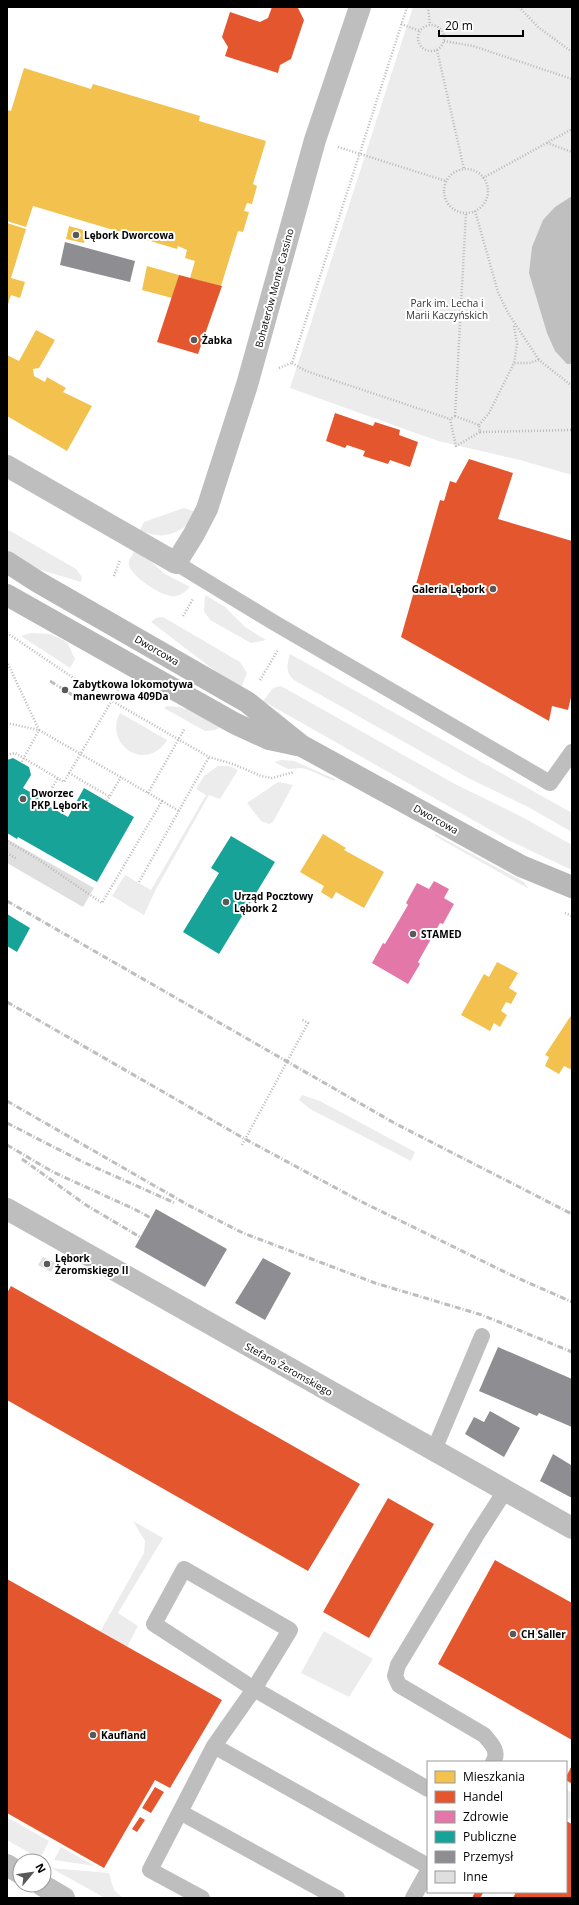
<svg xmlns="http://www.w3.org/2000/svg" width="579" height="1905" font-family="'Open Sans',sans-serif">
<style>
.green{fill:#ececec}
.water{fill:#bfbfbf}
.homes{fill:#f2c14e}
.shops{fill:#e4572e}
.health{fill:#e377a8}
.public{fill:#17a398}
.industry{fill:#8d8d92}
.building{fill:#dfdfdf}
.lines{fill:none;stroke-linecap:round;stroke-linejoin:round}
.path{stroke:#b9b9b9;stroke-width:2.5;stroke-dasharray:1 2;stroke-linecap:butt}
.lane{stroke:#bebebe;stroke-width:16}
.street{stroke:#bebebe;stroke-width:22}
.secondary{stroke:#b8b8b8;stroke-width:22}
.rail{stroke:#bebebe;stroke-width:3;stroke-dasharray:6 2 1 2;stroke-linecap:butt}
.poi-dot{fill:#595959;stroke:#fff;stroke-width:1.5}
.labels{text-anchor:middle;dominant-baseline:central;stroke-width:4;stroke-linejoin:round;paint-order:stroke}
.poi-label{font-size:10px;font-weight:bold;fill:#000;stroke:#fff;text-anchor:start}
.street-label{font-size:10px;fill:#000;stroke:#fff}
.park-label{font-size:10px;fill:#333;stroke:#fff}
</style>
<rect width="100%" height="100%" fill="#fff"/>
<path class="green" d="M413,7H572V475L520,460L438,441L290,388Z
M184,508L198,513C183,533 163,542 140,530L144,522Z
M7,529L76,569L82,577L81,582L38,569L7,553Z
M135,550L146,557L165,574L190,587C184,593 179,597 171,596C160,595 131,576 129,565C128,560 133,554 135,550Z
M205,595L224,606L245,627L266,640L251,643L210,620L204,611Z
M163,617L240,662L247,673L241,688L227,680L151,622L156,618Z
M31,633L50,634L63,640L68,644L75,659L70,668L21,636Z
M290,654L572,813V832L528,807L470,779L294,680C285,672 287,664 290,654Z
M281,686L453,783L524,818L572,845V870L510,841L263,701L273,688Z
M167,706C185,706 207,715 221,727L215,730L205,731L164,708Z
M120,713L167,740C146,774 103,744 120,713Z
M282,760L294,761L335,779L334,781L309,770L302,768L288,769L274,762Z
M218,766H229L238,770L220,799L209,795L155,891L144,915L112,896L125,875L151,890L206,795L196,789L204,776Z
M278,782L293,785L273,822L269,824L261,821L247,803Z
M435,834L524,882L529,889L435,836Z
M302,1095L320,1101L415,1152L411,1161L310,1109L299,1100Z
M133,1521L163,1538L118,1613L138,1626L127,1647L100,1632L144,1553L145,1541Z
M324,1631L373,1659L349,1697L301,1673Z
M566,1789L572,1793V1820L566,1817Z
M7,1817L49,1841L40,1859L7,1840Z
M61,1847L95,1866L54,1860Z
M51,1868L109,1873L114,1890L123,1898H105Z"/>
<path class="water" d="M572,196V364H567L555,351L547,333L529,273L532,247L543,220L555,207Z"/>
<path class="homes" d="M24,68L91,89L93,84L200,116L199,121L266,141L253,184L257,186L252,204L247,203L244,211L249,212L243,232L238,231L221,286L190,278L195,261L185,258L187,250L178,246L177,249L33,206L26,227L7,221V110L11,111Z
M7,223L26,229L11,278L25,282L20,298L11,295L7,307Z
M69,226L87,231L84,243L66,239Z
M147,266L179,275L172,298L142,290Z
M36,330L55,340L39,368L33,369L34,376L45,382L47,377L66,388L63,392L92,406L67,451L7,416V355L19,361Z
M323,834L346,848L344,850L384,872L364,908L336,892L332,899L321,892L324,886L300,872Z
M497,962L518,973L509,988L517,993L511,1004L506,1002L501,1011L507,1015L500,1027L494,1023L490,1031L461,1015L484,974L489,977Z
M572,1014V1070L564,1066L559,1074L545,1066L549,1057L545,1055Z"/>
<path class="shops" d="M272,7L298,8L304,20L291,59L280,65L278,73L225,56L228,47L222,37L230,12L260,22L268,18Z
M179,275L222,286L198,354L157,342Z
M335,413L373,426L375,422L400,430L399,435L418,442L410,467L390,460L388,464L363,456L365,451L347,445L345,448L326,441Z
M469,459L513,473L498,519L572,541V693L568,710L552,706L549,721L401,637L440,500L444,501L450,481L456,483Z
M11,1286L360,1484L308,1571L7,1400V1293Z
M388,1498L434,1524L369,1638L323,1612Z
M495,1560L572,1603V1740L438,1664Z
M7,1579L222,1700L170,1788L155,1780L104,1868L7,1813Z
M572,1765V1784L566,1780V1777Z
M155,1787L164,1792L151,1813L142,1808Z
M140,1817L145,1820L137,1832L132,1829Z
M566,1821L572,1824V1898H513L516,1892H566Z
M475,1892L483,1893L480,1898H472Z"/>
<path class="health" d="M434,881L449,889L444,898L454,904L443,924L440,923L418,962L420,964L408,984L372,963L383,943L385,944L408,905L406,903L417,883L429,889Z"/>
<path class="public" d="M13,758L29,767L31,775L23,788L39,797L38,800L68,817L84,788L134,817L97,882L18,837L17,839L7,833V760Z
M231,836L275,862L219,954L183,932L219,873L211,868Z
M7,914L30,928L17,952L7,946Z"/>
<path class="industry" d="M65,242L135,261L130,282L60,265Z
M156,1209L227,1249L205,1287L135,1247Z
M263,1258L291,1273L265,1320L235,1303Z
M498,1347L572,1379V1427L539,1413L537,1416L479,1391Z
M490,1411L520,1428L504,1457L465,1434L474,1417L484,1422Z
M553,1454L571,1465L572,1463V1498L540,1481Z"/>
<path class="building" d="M7,839L94,888L83,907L7,863Z
M43,1257L56,1263L51,1272L38,1265Z"/>
<g class="lines">
<path class="path" d="M428,7L430,25
M519,7L538,27L572,52
M401,24L420,31
M418 38a13 13 0 1 1 26 0a13 13 0 1 1-26 0Z
M444,41L473,46L572,79
M437,50L464,169
M547,143L572,152
M338,147L446,181
M444 191a22 22 0 1 1 44 0a22 22 0 1 1-44 0Z
M483,178L572,129
M475,211L498,292L508,313L539,360
M514,326L517,344L514,363
M292,363L306,371L450,419
M279,368L292,363L407,7
M455,416L466,213
M455,416L479,425L480,432L456,446L450,419Z
M479,425L489,413L514,363H529L539,360L572,386
M480,432L572,430
M114,576L120,560
M183,616L193,599
M7,633L81,683L209,757L233,764L261,776L272,778L294,772
M8,664L39,730L21,763
M260,680L278,650
M7,723L39,730L162,801L102,903L36,858L7,841
M7,755L15,753L64,782L118,690
M69,773L110,797
M148,793L185,728
M107,801L121,777
M162,801L179,811
M43,803L58,778
M7,853L17,859
M139,882L209,757
M565,913L572,916
M242,1145L308,1023L301,1019"/>
<path class="lane" d="M176,563L273,622L550,783L572,752
M434,1450L482,1336
M214,1746L254,1689L290,1630L184,1569L154,1624L254,1689L428,1789
M493,1762C500,1752 491,1743 484,1735L399,1685L395,1676L398,1665L476,1536L505,1491
M180,1812L150,1870L202,1898
M337,1898L180,1812L214,1746L428,1866
M413,1898L428,1871"/>
<path class="street" d="M7,466L176,563L194,534L207,509L247,385L315,140L360,7
M7,1209L572,1528
M7,1865L20,1873
M42,1885L64,1898"/>
<path class="secondary" d="M7,562L38,582L247,702L302,746L521,866L572,887
M7,595L234,723L269,739L297,745"/>
<path class="rail" d="M50,681L79,699
M7,901L396,1124L572,1214
M7,1002L245,1139L360,1201L511,1275L572,1302
M7,1101L188,1205L243,1233L375,1283L482,1315L572,1352
M7,1123L83,1162L175,1203
M7,1145L53,1172L134,1209L151,1218
M22,1159L86,1205L140,1237"/>
</g>
<g class="poi-dot">
<circle cx="76" cy="235" r="4"/>
<circle cx="194" cy="340" r="4"/>
<circle cx="493" cy="589" r="4"/>
<circle cx="65" cy="690" r="4"/>
<circle cx="23" cy="799" r="4"/>
<circle cx="226" cy="902" r="4"/>
<circle cx="413" cy="934" r="4"/>
<circle cx="47" cy="1264" r="4"/>
<circle cx="513" cy="1634" r="4"/>
<circle cx="93" cy="1735" r="4"/>
</g>
<g class="labels">
<g class="poi-label">
<text x="84" y="235">Lębork Dworcowa</text>
<text x="202" y="340">Żabka</text>
<text x="485" y="589" text-anchor="end">Galeria Lębork</text>
<text x="73" y="684">Zabytkowa lokomotywa<tspan x="73" dy="12">manewrowa 409Da</tspan></text>
<text x="31" y="793">Dworzec<tspan x="31" dy="12">PKP Lębork</tspan></text>
<text x="234" y="896">Urząd Pocztowy<tspan x="234" dy="12">Lębork 2</tspan></text>
<text x="421" y="934">STAMED</text>
<text x="55" y="1258">Lębork<tspan x="55" dy="12">Żeromskiego II</tspan></text>
<text x="521" y="1634">CH Saller</text>
<text x="101" y="1735">Kaufland</text>
</g>
<g class="street-label">
<text transform="translate(274 288) rotate(-75)">Bohaterów Monte Cassino</text>
<text transform="translate(157 650) rotate(30)">Dworcowa</text>
<text transform="translate(436 819) rotate(29)">Dworcowa</text>
<text transform="translate(289 1369) rotate(29)">Stefana Żeromskiego</text>
</g>
<g class="park-label">
<text x="447" y="303">Park im. Lecha i<tspan x="447" dy="12">Marii Kaczyńskich</tspan></text>
</g>
</g>
<rect width="579" height="1905" fill="none" stroke="#000000" stroke-width="16"/>
<rect x="427" y="1761" width="140" height="132" fill="#ffffff" stroke="#999999"/>
<rect x="435" y="1771" width="20" height="12" fill="#f2c14e" stroke="#999999"/>
<text x="463" y="1781" font-size="12" fill="#000000">Mieszkania</text>
<rect x="435" y="1791" width="20" height="12" fill="#e4572e" stroke="#999999"/>
<text x="463" y="1801" font-size="12" fill="#000000">Handel</text>
<rect x="435" y="1811" width="20" height="12" fill="#e377a8" stroke="#999999"/>
<text x="463" y="1821" font-size="12" fill="#000000">Zdrowie</text>
<rect x="435" y="1831" width="20" height="12" fill="#17a398" stroke="#999999"/>
<text x="463" y="1841" font-size="12" fill="#000000">Publiczne</text>
<rect x="435" y="1851" width="20" height="12" fill="#8d8d92" stroke="#999999"/>
<text x="463" y="1861" font-size="12" fill="#000000">Przemysł</text>
<rect x="435" y="1871" width="20" height="12" fill="#dfdfdf" stroke="#999999"/>
<text x="463" y="1881" font-size="12" fill="#000000">Inne</text>
<g transform="translate(32 1873) rotate(61)"><circle r="19" fill="#ffffff" stroke="#999999"/>
<path d="M0-3L7 15L0 10L-7 15Z" fill="#595959"/>
<text y="-6" font-size="11" font-weight="bold" text-anchor="middle" fill="#000000">N</text>
</g>
<path d="M439 30v6h84v-6" fill="none" stroke="#000000" stroke-width="2"/>
<text x="445" y="30" font-size="12" fill="#000000" stroke="#ffffff" stroke-width="3" paint-order="stroke">20 m</text>
</svg>
